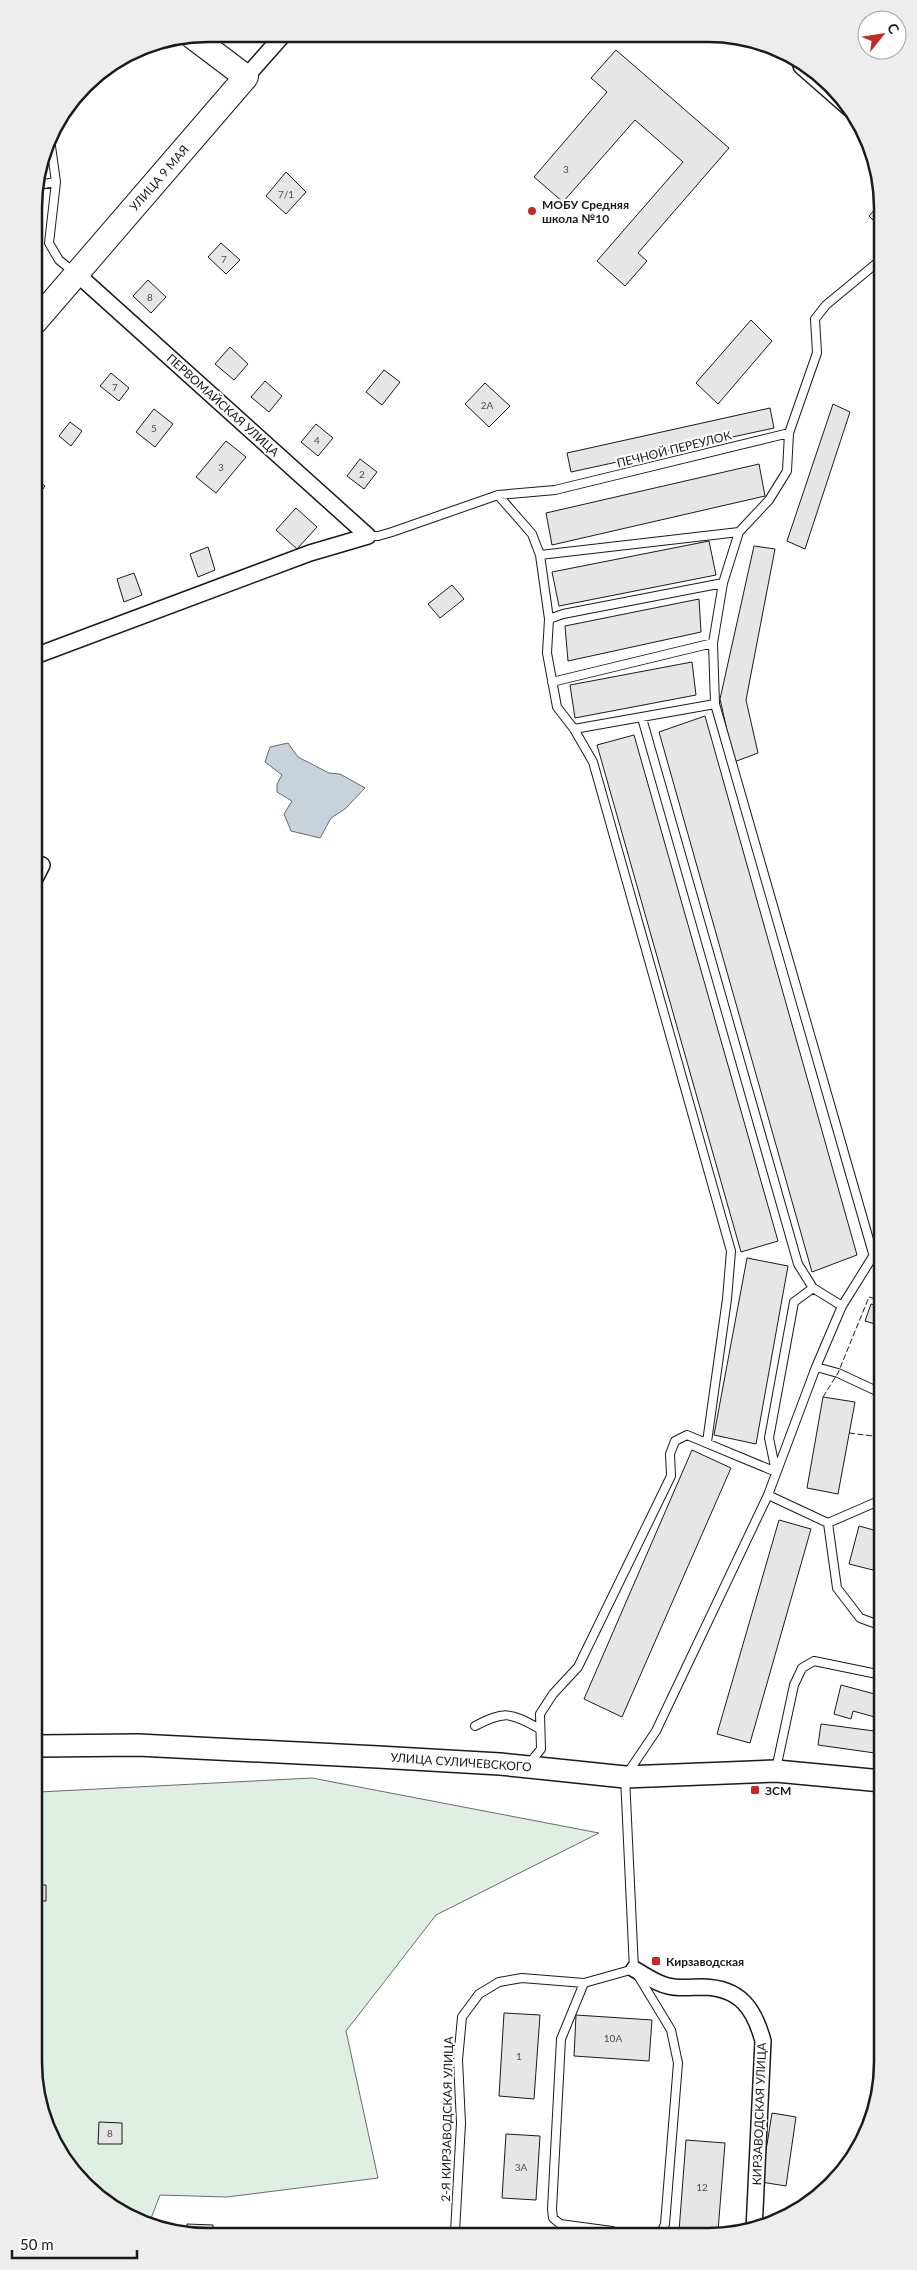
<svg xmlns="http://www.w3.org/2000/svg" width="917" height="2270" font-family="Lato,sans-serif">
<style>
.green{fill:#e0efe3;stroke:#6a6a6a}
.water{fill:#c6d2dc;stroke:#6a6a6a}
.building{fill:#e6e6e6;stroke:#1a1a1a}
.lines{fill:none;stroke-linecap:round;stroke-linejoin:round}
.lane-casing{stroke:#1a1a1a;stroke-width:10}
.street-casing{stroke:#1a1a1a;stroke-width:18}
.secondary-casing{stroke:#1a1a1a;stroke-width:24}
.primary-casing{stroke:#1a1a1a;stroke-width:26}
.lane{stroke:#fff;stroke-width:8}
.street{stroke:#fff;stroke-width:15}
.secondary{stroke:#fff;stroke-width:21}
.primary{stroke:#fff;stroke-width:24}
.fence{stroke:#1a1a1a;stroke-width:1;stroke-dasharray:6 2.5;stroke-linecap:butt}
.poi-dot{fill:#c62828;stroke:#fff;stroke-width:2}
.labels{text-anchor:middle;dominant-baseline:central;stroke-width:4;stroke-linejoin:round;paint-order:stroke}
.number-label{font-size:10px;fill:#4d4d4d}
.street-label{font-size:12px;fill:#1a1a1a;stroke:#fff}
.poi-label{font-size:12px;font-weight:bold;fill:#1a1a1a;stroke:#fff;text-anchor:start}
.rim{fill:none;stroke:#1a1a1a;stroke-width:2.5}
</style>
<rect width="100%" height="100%" fill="#fff"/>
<path class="green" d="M312,1778L599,1833L436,1915L346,2031L378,2178L227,2197L160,2195L150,2221L93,2193L57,2149L40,2106L39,1792Z"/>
<path class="water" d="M288,743L298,757L329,773L340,774L365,788L345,809L331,818L320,838L291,831L284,814L292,801L277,792V784L282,775L265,762L270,747Z"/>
<path class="building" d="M616,50L729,148L638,253L647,261L625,286L597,261L683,162L635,120L563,202L534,177L607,92L591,78Z
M286,172L306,192L286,214L266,196Z
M877,207L878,225L869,216Z
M221,243L240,260L226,274L208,257Z
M148,280L166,297L151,313L133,296Z
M751,320L772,341L718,404L696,383Z
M230,347L248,364L234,380L215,364Z
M384,370L400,382L382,405L366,392Z
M111,373L129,388L119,401L100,386Z
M265,381L282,396L269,412L251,397Z
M485,383L510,406L489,427L465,404Z
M833,404L850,412L805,549L787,541Z
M770,408L774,428L571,472L567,453Z
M154,409L173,424L155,447L136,432Z
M70,422L82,431L71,446L59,436Z
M316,424L333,438L318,456L301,442Z
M226,441L246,457L216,493L196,477Z
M360,459L377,472L364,489L347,476Z
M759,464L765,496L552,545L546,513Z
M35,479L45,486L35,500Z
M296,508L317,527L297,549L276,530Z
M709,541L716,575L559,606L552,572Z
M754,546L775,549L746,700L758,753L734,762L720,699Z
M208,547L215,570L198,577L190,554Z
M134,573L142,595L124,602L117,579Z
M452,585L464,599L440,618L428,604Z
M699,599L701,632L568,661L565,626Z
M692,662L696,695L575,718L570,685Z
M705,716L857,1255L812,1272L659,732Z
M634,735L778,1241L741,1252L597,745Z
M747,1258L788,1266L756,1444L714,1435Z
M871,1304L881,1307V1326L865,1321Z
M823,1397L855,1402L838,1494L807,1488Z
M692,1450L731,1468L622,1717L584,1699Z
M779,1520L811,1529L750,1743L717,1734Z
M859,1526L881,1532V1572L849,1564Z
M841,1685L882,1696V1719L853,1711L851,1719L834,1714Z
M821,1724L882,1732V1754L818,1745Z
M39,1885H46V1901H39Z
M504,2013L540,2015L534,2099L499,2096Z
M576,2015L652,2020L649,2061L574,2056Z
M772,2113L796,2117L786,2186L761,2182Z
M99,2122L122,2123V2144H98Z
M506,2134L540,2136L536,2200L502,2198Z
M686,2140L725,2143L718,2231H679Z
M187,2224L213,2225V2233H187Z"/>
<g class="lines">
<g class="lane-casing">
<path id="lane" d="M50,139L56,182L49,243L59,260L75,273
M37,185L56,182
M789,433L787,471L769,500L739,532L723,583L713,643L715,704L874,1257
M498,495L532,534L540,555L549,619L547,653L557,707L574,729L593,762L731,1251L727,1299L707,1442
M368,536H378L392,532L498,495L555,490L789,433L817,353L815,319L826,305L878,262
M540,555L739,532
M549,619L563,614L723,583
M552,682L713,643
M642,718L798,1264L813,1288L842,1306
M574,729L715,704
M816,1367L838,1373L881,1393
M776,1472L769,1438L794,1302L813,1288
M768,1495L828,1523
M881,1500L828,1523L837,1588L860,1618L882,1626
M475,1726C504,1711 510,1712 538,1728
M528,1765L541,1749L540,1714L553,1694L578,1667L671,1476L670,1454L675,1441L687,1435L776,1472
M776,1769L794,1685L802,1668L814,1661L882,1675
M584,1983L561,2039L552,2209L553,2218L560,2224L612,2231
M662,2231L665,2224L678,2063L671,2030L634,1969L625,1777L656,1731L768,1495L816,1367L842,1306L880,1245
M455,2232L461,2123L458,2060L462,2017L479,1994L499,1982L522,1978L584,1983L634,1969"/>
</g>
<g class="street-casing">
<path id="street" d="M801,66L850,109
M246,77L284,34
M77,274L368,536
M35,656L310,553L368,536
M36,877L42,865
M634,1969C645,1975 655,1983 668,1986C679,1989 692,1987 703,1987C740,1988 754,2008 763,2041L754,2230"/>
</g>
<g class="secondary-casing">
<path id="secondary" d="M39,1746L138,1745L378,1757L500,1764L625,1777L776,1771L882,1781"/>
</g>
<g class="primary-casing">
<path id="primary" d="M35,322L246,77L193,37"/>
</g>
<use href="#lane" class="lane"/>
<use href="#street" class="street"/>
<use href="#secondary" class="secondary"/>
<use href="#primary" class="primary"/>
<path class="fence" d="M823,1397L838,1373L869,1297L881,1301
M849,1433L881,1437"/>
</g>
<g class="poi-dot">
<circle cx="532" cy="211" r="5"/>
<rect x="750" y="1785" width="10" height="10" rx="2.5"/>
<rect x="651" y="1956" width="10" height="10" rx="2.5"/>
</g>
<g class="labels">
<g class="number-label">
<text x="566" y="169">3</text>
<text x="286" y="194">7/1</text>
<text x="224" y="259">7</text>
<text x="150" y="297">8</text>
<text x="115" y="387">7</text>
<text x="487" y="405">2А</text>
<text x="154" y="428">5</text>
<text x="317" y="440">4</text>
<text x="221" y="467">3</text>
<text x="362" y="474">2</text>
<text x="613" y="2038">10А</text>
<text x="519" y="2056">1</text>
<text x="110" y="2133">8</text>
<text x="521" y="2167">3А</text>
<text x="702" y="2187">12</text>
</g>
<g class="street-label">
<text transform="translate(159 178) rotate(-49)">УЛИЦА 9 МАЯ</text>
<text transform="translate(223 405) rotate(42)">ПЕРВОМАЙСКАЯ УЛИЦА</text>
<text transform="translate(674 449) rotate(-14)">ПЕЧНОЙ ПЕРЕУЛОК</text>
<text transform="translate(461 1762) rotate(4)">УЛИЦА СУЛИЧЕВСКОГО</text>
<text transform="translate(759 2114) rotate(-88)">КИРЗАВОДСКАЯ УЛИЦА</text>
<text transform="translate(447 2119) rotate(-89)">2-Я КИРЗАВОДСКАЯ УЛИЦА</text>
</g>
<g class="poi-label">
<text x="542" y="204">МОБУ Средняя<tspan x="542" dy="14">школа №10</tspan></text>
<text x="765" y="1790">ЗСМ</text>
<text x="666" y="1961">Кирзаводская</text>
</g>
</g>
<path d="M0 0H917V2270H0ZM208 42H708A166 166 0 0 1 874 208V2062A166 166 0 0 1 708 2228H208A166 166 0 0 1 42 2062V208A166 166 0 0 1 208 42Z" fill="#ededed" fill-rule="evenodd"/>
<path class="rim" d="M208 42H708A166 166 0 0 1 874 208V2062A166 166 0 0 1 708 2228H208A166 166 0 0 1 42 2062V208A166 166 0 0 1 208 42Z"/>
<g transform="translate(882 35) rotate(60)"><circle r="24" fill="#ffffff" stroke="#a3a3a3"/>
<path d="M0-4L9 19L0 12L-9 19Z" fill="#c62828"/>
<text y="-8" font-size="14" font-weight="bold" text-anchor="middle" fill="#1a1a1a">С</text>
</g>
<path d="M12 2250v8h125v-8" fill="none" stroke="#1a1a1a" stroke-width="2.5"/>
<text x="20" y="2250" font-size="15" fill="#1a1a1a" stroke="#ffffff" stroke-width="4" paint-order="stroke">50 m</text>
</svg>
